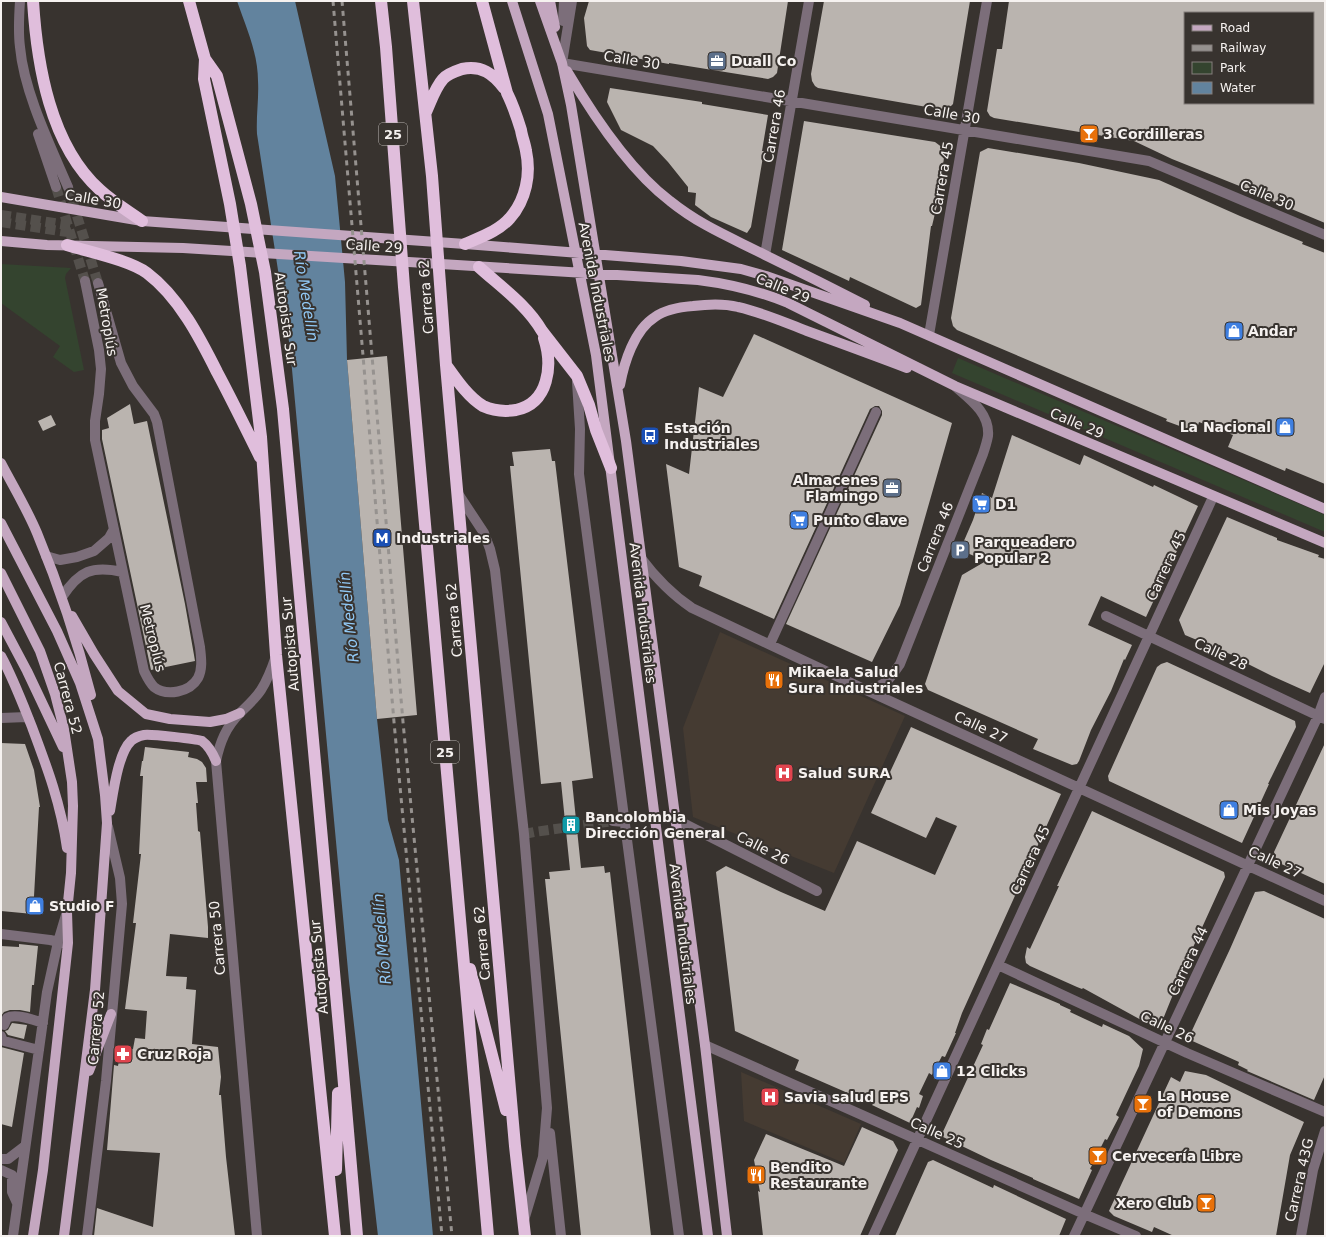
<svg xmlns="http://www.w3.org/2000/svg" width="1326" height="1237" font-family="'DejaVu Sans',sans-serif">
<style>
.built{fill:#453b32}
.green{fill:#34442f}
.water{fill:#62839e}
.building{fill:#bab4af;fill-rule:evenodd}
.lines{fill:none;stroke-linecap:round;stroke-linejoin:round}
.minor-tunnel{stroke:#54504c;stroke-width:10;stroke-dasharray:10 5;stroke-linecap:butt}
.minor{stroke:#7c6e7a;stroke-width:10}
.major{stroke:#c4a7c0;stroke-width:10}
.highway{stroke:#e0bedc;stroke-width:12}
.rail{stroke:#96928f;stroke-width:3;stroke-dasharray:5 5;stroke-linecap:butt}
.labels{text-anchor:middle;dominant-baseline:central;stroke-width:4;stroke-linejoin:round;paint-order:stroke}
.shield{fill:#38332f;stroke:#bdb9b6;stroke-width:1}
.shield-label{font-size:13px;font-weight:bold;fill:#f6f2f0}
.street-label{font-size:14px;fill:#f6f2f0;stroke:#38332f}
.poi-label{font-size:14px;font-weight:bold;fill:#f6f2f0;stroke:#38332f;text-anchor:start}
.water-label{font-size:15px;font-style:italic;fill:#91c9f6;stroke:#38332f}
</style>
<rect width="100%" height="100%" fill="#38332f"/>
<path class="built" d="M720,632L905,716L834,873L693,817L683,728Z
M741,1072L861,1124L844,1163L744,1121Z"/>
<path class="green" d="M1,264L71,268L66,274L65,278L84,370L74,372L53,357L60,346L1,303Z
M958,358L1325,515V532L952,373Z"/>
<path class="water" d="M237,1H295L335,176L345,282L347,360L377,719L388,820L399,860L433,1236H378L349,981L290,348L257,134C256,116 259,99 258,81C258,53 246,27 237,1Z"/>
<path class="building" d="M589,1H788L777,73L773,77L768,79L669,63V64L590,50L587,46L584,18Z
M824,1H970L953,104L949,108L944,110L818,88L815,86L812,81L811,74Z
M1009,1H1325V223L1246,190L1247,189L1172,159L1134,141L994,118L990,116L987,111L997,49H1002ZM1185,13H1313V103H1185Z
M610,88L702,102V104L768,115L762,151H764L751,227L747,233L711,217L695,205L696,193L688,192V187L668,162L653,146L621,130L607,102Z
M804,121L935,142L943,148L945,153L944,158L937,205L932,226H931L921,305L916,308L850,277L849,281L782,250Z
M988,148L1079,163L1159,180L1240,216L1303,242L1302,244L1325,253V484L1286,468L1285,471L1228,447L1233,435L1199,422L1196,432L1166,421L1167,419L957,330L953,326L951,318L960,266L980,152Z
M754,334L952,423L900,605L872,662L786,624L882,415V411L879,406H875L870,409L774,619L699,586L702,576L679,567L666,464L689,474L699,387L723,397Z
M387,356L417,715L377,719L347,360Z
M130,404L134,424L147,421L185,604L194,655L195,661L151,670L102,439V430L109,428L107,418Z
M51,415L56,425L43,431L38,421Z
M1012,435L1080,465L1084,455L1153,487L1154,485L1198,506L1146,617L1101,596L1088,625L1132,645L1125,660L1124,659L1111,691L1091,730L1079,761L1077,764L1072,765L1033,749L1038,739L928,690L925,684L962,575L986,561L960,550L973,520L982,493L992,498Z
M550,449L552,461H555L593,778L572,781L581,868L604,866L605,873L610,872L651,1236H581L545,879H550L549,872L570,870L561,782L541,784L510,466H514L512,452Z
M1227,517L1277,538V540L1319,555L1318,557L1325,559V662L1310,693L1272,676L1236,658L1237,657L1185,635L1179,620Z
M1167,662L1295,721L1296,727L1268,784H1269L1242,843L1109,781L1108,776L1157,667L1161,664Z
M911,727L1061,794L962,1013L955,1033H956L945,1057L942,1056L932,1075L929,1073L919,1094L923,1096L919,1108L917,1107L910,1123L872,1105L873,1104L795,1070L799,1060L735,1031L716,872L726,866L781,892L825,911L857,841L935,875L957,826L936,817L926,838L871,813Z
M1,743L25,744L34,770L40,807H39L33,914L1,911Z
M1325,743V884L1277,862L1274,852Z
M145,747L189,752L188,757L197,759L202,762L206,768L207,782H196L198,803H196L198,831L200,832L208,927V938L170,934L166,976L187,977L186,989L196,990L192,1044L218,1047L221,1077L219,1095H221L226,1157L235,1236H94L97,1208L153,1227L160,1153L107,1150L114,1065L118,1066L121,1048L133,1049L135,1038L145,1039L147,1011L125,1009L136,923H133L141,854H139L143,776H140L142,761H143Z
M1092,811L1224,872L1225,877L1185,965L1161,1024L1157,1026H1153L1143,1021L1083,988L1082,989L1077,987L1030,966L1026,963L1025,957L1027,947L1030,949L1059,886H1057Z
M1264,891L1325,919V1075L1314,1100L1247,1071L1248,1070L1238,1065L1239,1062L1188,1039L1230,949L1255,892Z
M19,944L38,946L34,985H32L30,1012L20,1010H10L4,1012L1,1016V946L19,947Z
M1010,983L1060,1004V1005L1071,1010L1070,1012L1102,1027L1103,1024L1129,1036L1143,1049L1139,1066L1116,1115L1119,1117L1107,1140L1105,1139L1090,1169L1092,1170L1079,1199L1033,1179V1178L991,1160L941,1136L983,1045L981,1044L987,1029L989,1030Z
M12,1023L27,1025L24,1039L8,1035L5,1031L8,1030Z
M1,1047L24,1053L12,1127L1,1124Z
M1185,1071L1206,1075L1304,1122L1290,1155L1276,1236H1174L1154,1227L1152,1232L1114,1216L1109,1211L1171,1077L1180,1082Z
M862,1127L893,1141L898,1150L860,1236H763L758,1191L760,1192L754,1160L766,1134L844,1166Z
M933,1160L993,1188L994,1185L1066,1219L1059,1236H895L928,1162Z"/>
<g class="lines">
<path class="minor-tunnel" d="M56,187L85,281
M68,187L98,283
M1,215L73,226
M1,222L74,233
M524,834L534,832L613,821"/>
<path class="minor" d="M20,1C19,16 18,32 20,47C24,92 50,145 68,187
M563,21L564,1
M562,63L1149,161L1325,235
M562,63L572,1
M38,134L56,187
M765,255L809,1
M85,281L99,350L101,369L99,394L95,421V440L144,671C147,677 149,682 154,687C167,697 190,692 198,678C203,668 201,657 200,647L157,422L154,414L133,386L121,363L98,283
M929,335L987,1
M577,382L580,429L579,474L679,1236
M457,492L484,533L490,549L495,570L524,834L547,1108L543,1157L524,1220
M46,556L60,560L77,557L94,551L109,538L114,529
M640,557C655,577 671,594 692,608L866,690L1325,901
M62,597C79,571 92,565 123,572
M1106,616L1325,719
M770,644L876,412
M866,690C887,685 888,681 900,664L983,454C985,448 987,442 988,436C990,414 971,400 957,388
M1,718L27,717L29,720
M675,819L817,891
M613,821L625,822
M1,934L50,940L64,943
M998,965L1187,1053L1325,1112
M4,1025L7,1018C15,1013 34,1020 43,1023
M1,1036L2,1039L4,1041L39,1050
M705,1045L1084,1214L1136,1236
M550,1133L561,1236
M1,1159H8L25,1146
M1,1170L12,1175V1192L17,1203
M13,1236L47,992L58,942L66,915
M87,1236L106,1081L122,904L120,878L108,827
M257,1236L216,761C220,742 226,727 240,713C248,705 255,699 261,690C268,679 272,668 276,656
M873,1236L1213,497
M1074,1236L1318,716L1325,697
M1301,1236L1313,1170L1325,1131"/>
<path class="major" d="M512,1L548,114L596,355L708,1236
M540,1L562,63L571,105L626,441L705,1045L727,1236
M550,1L555,27
M567,71C593,115 629,170 670,201C701,226 732,238 767,256C800,272 832,288 865,305
M1,197L142,221L465,244L681,261L741,269L766,276L900,323L1325,509
M1,241L47,245L183,248L698,280C730,284 759,291 788,303L955,386L1325,543
M620,385C624,363 634,330 655,317C666,309 680,307 693,306C708,304 723,303 738,307C761,312 784,322 807,331C840,343 873,355 907,368
M1,463C13,486 27,509 37,533C59,586 77,640 91,695
M1,523L57,631L80,683L98,739L105,795L107,823L95,990L64,1236
M1,573L40,651L55,694L64,729L72,782L73,806L71,873L67,912L68,943L43,1170L33,1236
M72,616L94,654L118,691L146,714L170,719L210,722L226,719L240,713
M1,622L27,671L63,747
M1,656C13,678 22,702 32,727C47,767 61,804 67,848
M110,811C113,794 118,753 131,741C134,738 139,736 144,735C151,734 197,739 202,741C209,746 213,754 216,761
M89,1071L111,1014"/>
<path class="highway" d="M33,1C37,65 50,145 100,190C113,202 128,211 142,221
M189,1L205,59L217,76L251,204L265,272L283,409L340,1038L357,1236
M381,1L386,47L404,287L488,1236
M413,1L432,176L446,365L515,1146L525,1236
M205,59L204,79L230,204L240,266L261,437L276,655L335,1236
M426,112C431,101 435,88 443,79C447,74 456,71 462,69C482,65 493,74 504,88
M465,244C481,237 499,231 510,218C526,200 531,174 526,151C525,144 522,137 521,130C517,117 513,105 507,93L482,1
M67,245C89,252 129,260 147,273C179,297 200,338 217,372C232,400 246,429 260,457
M479,267C501,287 527,305 542,331L577,376L589,405L596,430L611,468
M446,365C456,379 468,397 483,406C494,411 504,412 516,410C549,403 553,365 544,338
M470,969L506,1110
M336,1170L338,1093"/>
<path class="rail" d="M333,1L394,722L442,1236
M342,1L403,722L452,1236"/>
</g>
<defs>
<g id="office-square" transform="scale(1)"><rect x="-9" y="-9" width="18" height="18" rx="4" fill="#5c6f8a" stroke="#38332f"/><path d="M-6-3h4V-5.5h4V-3h4V5H-6ZM-1-4.5V-3h2v-1.5ZM-6 0V1H6V0Z" fill="#fff"/></g>
<g id="bar-square" transform="scale(1)"><rect x="-9" y="-9" width="18" height="18" rx="4" fill="#e8710a" stroke="#38332f"/><path d="M-6-5H6L.8 .8V4.5H3.5V6h-7V4.5H-.8V.8Z" fill="#fff"/></g>
<g id="shop-square" transform="scale(1)"><rect x="-9" y="-9" width="18" height="18" rx="4" fill="#3f7fe0" stroke="#38332f"/><path d="M-5-2.5h2.3a2.7 3.5 0 0 1 5.4 0H5L5.5 6h-11ZM-1.5-2.5h3a1.5 2.3 0 0 0-3 0Z" fill="#fff"/></g>
<g id="bus-square" transform="scale(1)"><rect x="-9" y="-9" width="18" height="18" rx="4" fill="#1a4fb4" stroke="#38332f"/><path d="M-5-6H5V4H4V6H2V4H-2V6H-4V4H-5ZM-3.5-4V0h7V-4ZM-3.5 1.2v1.5H-2V1.2ZM2 1.2v1.5H3.5V1.2Z" fill="#fff"/></g>
<g id="supermarket-square" transform="scale(1)"><rect x="-9" y="-9" width="18" height="18" rx="4" fill="#3f7fe0" stroke="#38332f"/><path d="M-6-5.5h2.5l.6 2H6L4.5 2H-2.5L-4.4-4H-6ZM-1.5 3.2a1.3 1.3 0 1 0 .1 0ZM3 3.2a1.3 1.3 0 1 0 .1 0Z" fill="#fff"/></g>
<g id="metro-square" transform="scale(1)"><rect x="-9" y="-9" width="18" height="18" rx="4" fill="#1a4fb4" stroke="#38332f"/><path d="M-5.5 5V-5H-3L0 0L3-5H5.5V5H3V-.5L0 4L-3-.5V5Z" fill="#fff"/></g>
<g id="parking-square" transform="scale(1)"><rect x="-9" y="-9" width="18" height="18" rx="4" fill="#5c6f8a" stroke="#38332f"/><path d="M-3.5-5.5H1a3.5 3.5 0 0 1 0 7H-1V5.5H-3.5ZM-1-3.4V-.6H.8a1.4 1.4 0 0 0 0-2.8Z" fill="#fff"/></g>
<g id="restaurant-square" transform="scale(1)"><rect x="-9" y="-9" width="18" height="18" rx="4" fill="#e8710a" stroke="#38332f"/><path d="M-5-6h1v4h1v-4h1v4h1v-4h1v5L-1.5 .5V6h-2V.5L-5-1ZM5-6V6H3V1.5H1.5Q1.5-4 5-6Z" fill="#fff"/></g>
<g id="hospital-square" transform="scale(1)"><rect x="-9" y="-9" width="18" height="18" rx="4" fill="#e0444e" stroke="#38332f"/><path d="M-5-5h3v3.5h4V-5h3V5h-3V1.5h-4V5h-3Z" fill="#fff"/></g>
<g id="building-square" transform="scale(1)"><rect x="-9" y="-9" width="18" height="18" rx="4" fill="#0f9aa8" stroke="#38332f"/><path d="M-4-6H4V6H1V3H-1V6H-4ZM-2.5-4.3h1.7v1.8h-1.7ZM.8-4.3h1.7v1.8H.8ZM-2.5-1h1.7V.8h-1.7ZM.8-1h1.7V.8H.8Z" fill="#fff"/></g>
<g id="pharmacy-square" transform="scale(1)"><rect x="-9" y="-9" width="18" height="18" rx="4" fill="#e0444e" stroke="#38332f"/><path d="M-2-6h4v4h4v4h-4v4h-4v-4h-4v-4h4Z" fill="#fff"/></g>
</defs>
<g fill-rule="evenodd">
<use href="#office-square" x="717" y="61"/>
<use href="#bar-square" x="1089" y="134"/>
<use href="#shop-square" x="1234" y="331"/>
<use href="#shop-square" x="1285" y="427"/>
<use href="#bus-square" x="650" y="436"/>
<use href="#office-square" x="892" y="488"/>
<use href="#supermarket-square" x="981" y="504"/>
<use href="#supermarket-square" x="799" y="520"/>
<use href="#metro-square" x="382" y="538"/>
<use href="#parking-square" x="960" y="550"/>
<use href="#restaurant-square" x="774" y="680"/>
<use href="#hospital-square" x="784" y="773"/>
<use href="#shop-square" x="1229" y="810"/>
<use href="#building-square" x="571" y="825"/>
<use href="#shop-square" x="35" y="906"/>
<use href="#pharmacy-square" x="123" y="1054"/>
<use href="#shop-square" x="942" y="1071"/>
<use href="#hospital-square" x="770" y="1097"/>
<use href="#bar-square" x="1143" y="1104"/>
<use href="#bar-square" x="1098" y="1156"/>
<use href="#restaurant-square" x="756" y="1175"/>
<use href="#bar-square" x="1206" y="1203"/>
</g>
<g class="labels">
<g class="shield">
<rect x="379" y="123" width="28" height="22" rx="3"/>
<rect x="431" y="741" width="28" height="22" rx="3"/>
</g>
<g class="shield-label">
<text x="393" y="134">25</text>
<text x="445" y="752">25</text>
</g>
<g class="street-label">
<text transform="translate(632 60) rotate(9)">Calle 30</text>
<text transform="translate(952 114) rotate(10)">Calle 30</text>
<text transform="translate(774 126) rotate(-80)">Carrera 46</text>
<text transform="translate(942 178) rotate(-80)">Carrera 45</text>
<text transform="translate(1267 195) rotate(23)">Calle 30</text>
<text transform="translate(93 199) rotate(10)">Calle 30</text>
<text transform="translate(374 246) rotate(4)">Calle 29</text>
<text transform="translate(783 288) rotate(22)">Calle 29</text>
<text transform="translate(597 292) rotate(79)">Avenida Industriales</text>
<text transform="translate(426 297) rotate(-94)">Carrera 62</text>
<text transform="translate(286 319) rotate(82)">Autopista Sur</text>
<text transform="translate(107 322) rotate(80)">Metroplús</text>
<text transform="translate(1077 423) rotate(23)">Calle 29</text>
<text transform="translate(935 537) rotate(-68)">Carrera 46</text>
<text transform="translate(1166 566) rotate(-65)">Carrera 45</text>
<text transform="translate(643 613) rotate(83)">Avenida Industriales</text>
<text transform="translate(454 620) rotate(-95)">Carrera 62</text>
<text transform="translate(153 638) rotate(76)">Metroplús</text>
<text transform="translate(290 644) rotate(-95)">Autopista Sur</text>
<text transform="translate(1221 654) rotate(25)">Calle 28</text>
<text transform="translate(68 698) rotate(75)">Carrera 52</text>
<text transform="translate(981 727) rotate(25)">Calle 27</text>
<text transform="translate(763 848) rotate(27)">Calle 26</text>
<text transform="translate(1030 860) rotate(-65)">Carrera 45</text>
<text transform="translate(1275 862) rotate(25)">Calle 27</text>
<text transform="translate(683 934) rotate(83)">Avenida Industriales</text>
<text transform="translate(217 938) rotate(-95)">Carrera 50</text>
<text transform="translate(482 943) rotate(-95)">Carrera 62</text>
<text transform="translate(1188 961) rotate(-65)">Carrera 44</text>
<text transform="translate(319 967) rotate(-95)">Autopista Sur</text>
<text transform="translate(1167 1027) rotate(25)">Calle 26</text>
<text transform="translate(96 1028) rotate(-85)">Carrera 52</text>
<text transform="translate(937 1133) rotate(24)">Calle 25</text>
<text transform="translate(1299 1180) rotate(-77)">Carrera 43G</text>
</g>
<g class="poi-label">
<text x="731" y="61">Duall Co</text>
<text x="1103" y="134">3 Cordilleras</text>
<text x="1248" y="331">Andar</text>
<text x="1271" y="427" text-anchor="end">La Nacional</text>
<text x="664" y="428">Estación<tspan x="664" dy="16">Industriales</tspan></text>
<text x="878" y="480" text-anchor="end">Almacenes<tspan x="878" dy="16">Flamingo</tspan></text>
<text x="995" y="504">D1</text>
<text x="813" y="520">Punto Clave</text>
<text x="396" y="538">Industriales</text>
<text x="974" y="542">Parqueadero<tspan x="974" dy="16">Popular 2</tspan></text>
<text x="788" y="672">Mikaela Salud<tspan x="788" dy="16">Sura Industriales</tspan></text>
<text x="798" y="773">Salud SURA</text>
<text x="1243" y="810">Mis Joyas</text>
<text x="585" y="817">Bancolombia<tspan x="585" dy="16">Dirección General</tspan></text>
<text x="49" y="906">Studio F</text>
<text x="137" y="1054">Cruz Roja</text>
<text x="956" y="1071">12 Clicks</text>
<text x="1157" y="1096">La House<tspan x="1157" dy="16">of Demons</tspan></text>
<text x="784" y="1097">Savia salud EPS</text>
<text x="1112" y="1156">Cervecería Libre</text>
<text x="770" y="1167">Bendito<tspan x="770" dy="16">Restaurante</tspan></text>
<text x="1192" y="1203" text-anchor="end">Xero Club</text>
</g>
<g class="water-label">
<text transform="translate(306 296) rotate(81)">Río Medellín</text>
<text transform="translate(349 617) rotate(-96)">Río Medellín</text>
<text transform="translate(382 939) rotate(-95)">Río Medellín</text>
</g>
</g>
<rect width="1326" height="1237" fill="none" stroke="#f6f2f0" stroke-width="4"/>
<rect x="1184" y="12" width="130" height="92" fill="#38332f" stroke="#847f7c"/>
<rect x="1192" y="25" width="20" height="6" fill="#c4a7c0" stroke="#847f7c"/>
<text x="1220" y="32" font-size="12" fill="#f6f2f0">Road</text>
<rect x="1192" y="45" width="20" height="6" fill="#96928f" stroke="#847f7c"/>
<text x="1220" y="52" font-size="12" fill="#f6f2f0">Railway</text>
<rect x="1192" y="62" width="20" height="12" fill="#34442f" stroke="#847f7c"/>
<text x="1220" y="72" font-size="12" fill="#f6f2f0">Park</text>
<rect x="1192" y="82" width="20" height="12" fill="#62839e" stroke="#847f7c"/>
<text x="1220" y="92" font-size="12" fill="#f6f2f0">Water</text>
</svg>
